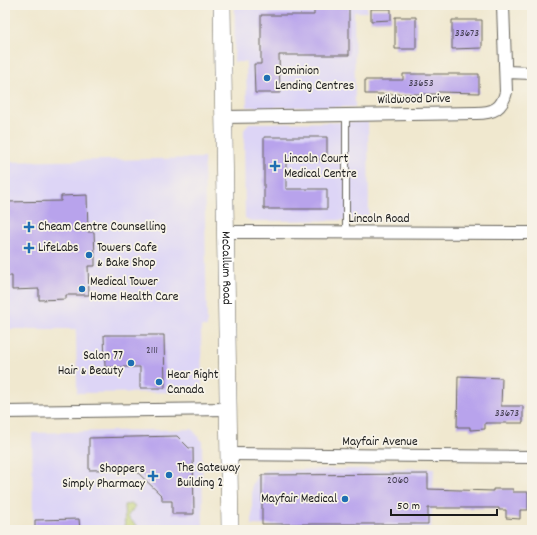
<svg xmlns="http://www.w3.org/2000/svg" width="537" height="535" font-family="Dekko,sans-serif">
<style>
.built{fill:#ddd5f6}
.green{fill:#bdcf72;stroke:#6c7647}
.building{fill:#b8a3ec}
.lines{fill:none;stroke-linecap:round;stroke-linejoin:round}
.service-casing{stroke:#66635b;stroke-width:8}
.minor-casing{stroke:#66635b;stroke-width:14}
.secondary-casing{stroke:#66635b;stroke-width:18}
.service{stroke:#fff;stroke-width:6}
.minor{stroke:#fff;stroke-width:12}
.secondary{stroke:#fff;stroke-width:17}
.poi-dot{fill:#1f6fb2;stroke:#f7f3e8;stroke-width:1.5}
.labels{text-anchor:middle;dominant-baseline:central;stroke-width:3.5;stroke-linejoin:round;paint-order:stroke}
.number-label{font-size:11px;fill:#433e50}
.poi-label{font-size:13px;fill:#1c1c1c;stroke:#f7f3e8;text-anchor:start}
.street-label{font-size:13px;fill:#1c1c1c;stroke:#f7f3e8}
</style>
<rect width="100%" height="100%" fill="#f7f3e8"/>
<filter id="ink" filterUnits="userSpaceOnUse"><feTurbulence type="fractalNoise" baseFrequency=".025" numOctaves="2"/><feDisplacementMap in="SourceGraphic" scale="8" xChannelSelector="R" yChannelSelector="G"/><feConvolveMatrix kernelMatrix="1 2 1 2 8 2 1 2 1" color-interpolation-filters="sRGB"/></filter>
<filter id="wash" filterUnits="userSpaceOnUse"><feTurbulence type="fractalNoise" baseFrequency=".012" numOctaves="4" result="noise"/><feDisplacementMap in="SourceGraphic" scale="16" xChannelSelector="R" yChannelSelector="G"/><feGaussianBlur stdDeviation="0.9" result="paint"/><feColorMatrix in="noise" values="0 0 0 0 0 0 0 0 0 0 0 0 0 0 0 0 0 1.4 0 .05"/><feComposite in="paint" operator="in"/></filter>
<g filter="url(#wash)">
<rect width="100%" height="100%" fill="#f0e8cf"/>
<path class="built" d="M235,5H367V12H354L355,107H247L246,62H234Z
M368,122L369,220L251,221L245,218L244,130L249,123Z
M204,158L207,327H201L202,392L77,393L76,329H5V162Z
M192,429L202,441L203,530H33L32,433Z
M434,468L431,530H386L252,525V485L258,474L267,470Z"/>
<path class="green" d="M131,504L135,507L129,514L128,517L141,530H125L124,505Z"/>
<g id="blocks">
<path class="building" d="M314,5H349V55H279L280,93H255L254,64H261V15H314Z
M371,9H391V20L371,21Z
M395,17H416V49H395Z
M452,20H482V48L452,49Z
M403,74H479V93L438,92V94H365V80H403Z
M264,137H327V159H286V189H327V209H264Z
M87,195L88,232H94L95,256V266H88L89,295H66V299L39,300V289L12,290V276H5V202L61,201V196Z
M104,335H164L165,388H140V367H105Z
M458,376L502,378L501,406H523V423H485V429L470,430V427H457Z
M177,436L189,448H193L194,514H172V501H162V496L134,469L89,470V438Z
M428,474V489L493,491V489H513V492H528V510H520V519L506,518V510H499V508H428V524H262V475Z
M79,519L80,530H35V520Z"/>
</g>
</g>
<g filter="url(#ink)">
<use href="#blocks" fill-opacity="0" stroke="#66635b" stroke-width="1"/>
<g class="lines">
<g class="service-casing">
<path id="service" d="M346,116V233"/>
</g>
<g class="minor-casing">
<path id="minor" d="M506,72L532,73
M224,117L476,113C493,113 502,109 506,92L503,5
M225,232L532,233
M5,412L228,409
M229,454L532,457"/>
</g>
<g class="secondary-casing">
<g id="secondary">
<path id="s1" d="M222,5L230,530"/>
</g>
</g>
<use href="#service" class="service"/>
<use href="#minor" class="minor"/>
<use href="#secondary" class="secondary"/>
</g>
</g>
<g class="poi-dot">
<circle cx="267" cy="78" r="4"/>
<path d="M273 160h4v4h4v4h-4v4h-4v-4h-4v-4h4z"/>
<path d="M27 221h4v4h4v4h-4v4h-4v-4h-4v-4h4z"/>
<path d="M27 242h4v4h4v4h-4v4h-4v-4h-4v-4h4z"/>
<circle cx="89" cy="255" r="4"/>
<circle cx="82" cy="289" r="4"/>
<circle cx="131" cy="363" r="4"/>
<circle cx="159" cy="382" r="4"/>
<circle cx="169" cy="475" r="4"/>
<path d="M151 470h4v4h4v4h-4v4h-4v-4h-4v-4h4z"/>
<circle cx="345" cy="499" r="4"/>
</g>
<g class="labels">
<g class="number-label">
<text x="467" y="34">33673</text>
<text x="421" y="84">33653</text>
<text x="152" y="351">2111</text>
<text x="507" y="414">33673</text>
<text x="398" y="481">2060</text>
</g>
<g class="poi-label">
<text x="275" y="71">Dominion<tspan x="275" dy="15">Lending Centres</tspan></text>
<text x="284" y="159">Lincoln Court<tspan x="284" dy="15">Medical Centre</tspan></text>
<text x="38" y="227">Cheam Centre Counselling</text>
<text x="38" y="248">LifeLabs</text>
<text x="97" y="248">Towers Cafe<tspan x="97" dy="15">&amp; Bake Shop</tspan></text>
<text x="90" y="282">Medical Tower<tspan x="90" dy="15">Home Health Care</tspan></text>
<text x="123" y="356" text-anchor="end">Salon 77<tspan x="123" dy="15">Hair &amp; Beauty</tspan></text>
<text x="167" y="375">Hear Right<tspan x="167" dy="15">Canada</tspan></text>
<text x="177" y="468">The Gateway<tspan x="177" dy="15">Building 2</tspan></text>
<text x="145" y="469" text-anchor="end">Shoppers<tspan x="145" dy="15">Simply Pharmacy</tspan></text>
<text x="337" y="499" text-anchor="end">Mayfair Medical</text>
</g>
<g class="street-label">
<text transform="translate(414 100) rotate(-1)">Wildwood Drive</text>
<text x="379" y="219">Lincoln Road</text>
<text stroke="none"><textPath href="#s1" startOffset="263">McCallum Road</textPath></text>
<text x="380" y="442">Mayfair Avenue</text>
</g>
</g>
<rect width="537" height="535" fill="none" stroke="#f7f3e8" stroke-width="20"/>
<path d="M391 509v6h106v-6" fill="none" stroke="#1c1c1c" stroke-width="2"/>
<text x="397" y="509" font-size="12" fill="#1c1c1c" stroke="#f7f3e8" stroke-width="3" paint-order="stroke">50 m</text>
</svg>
